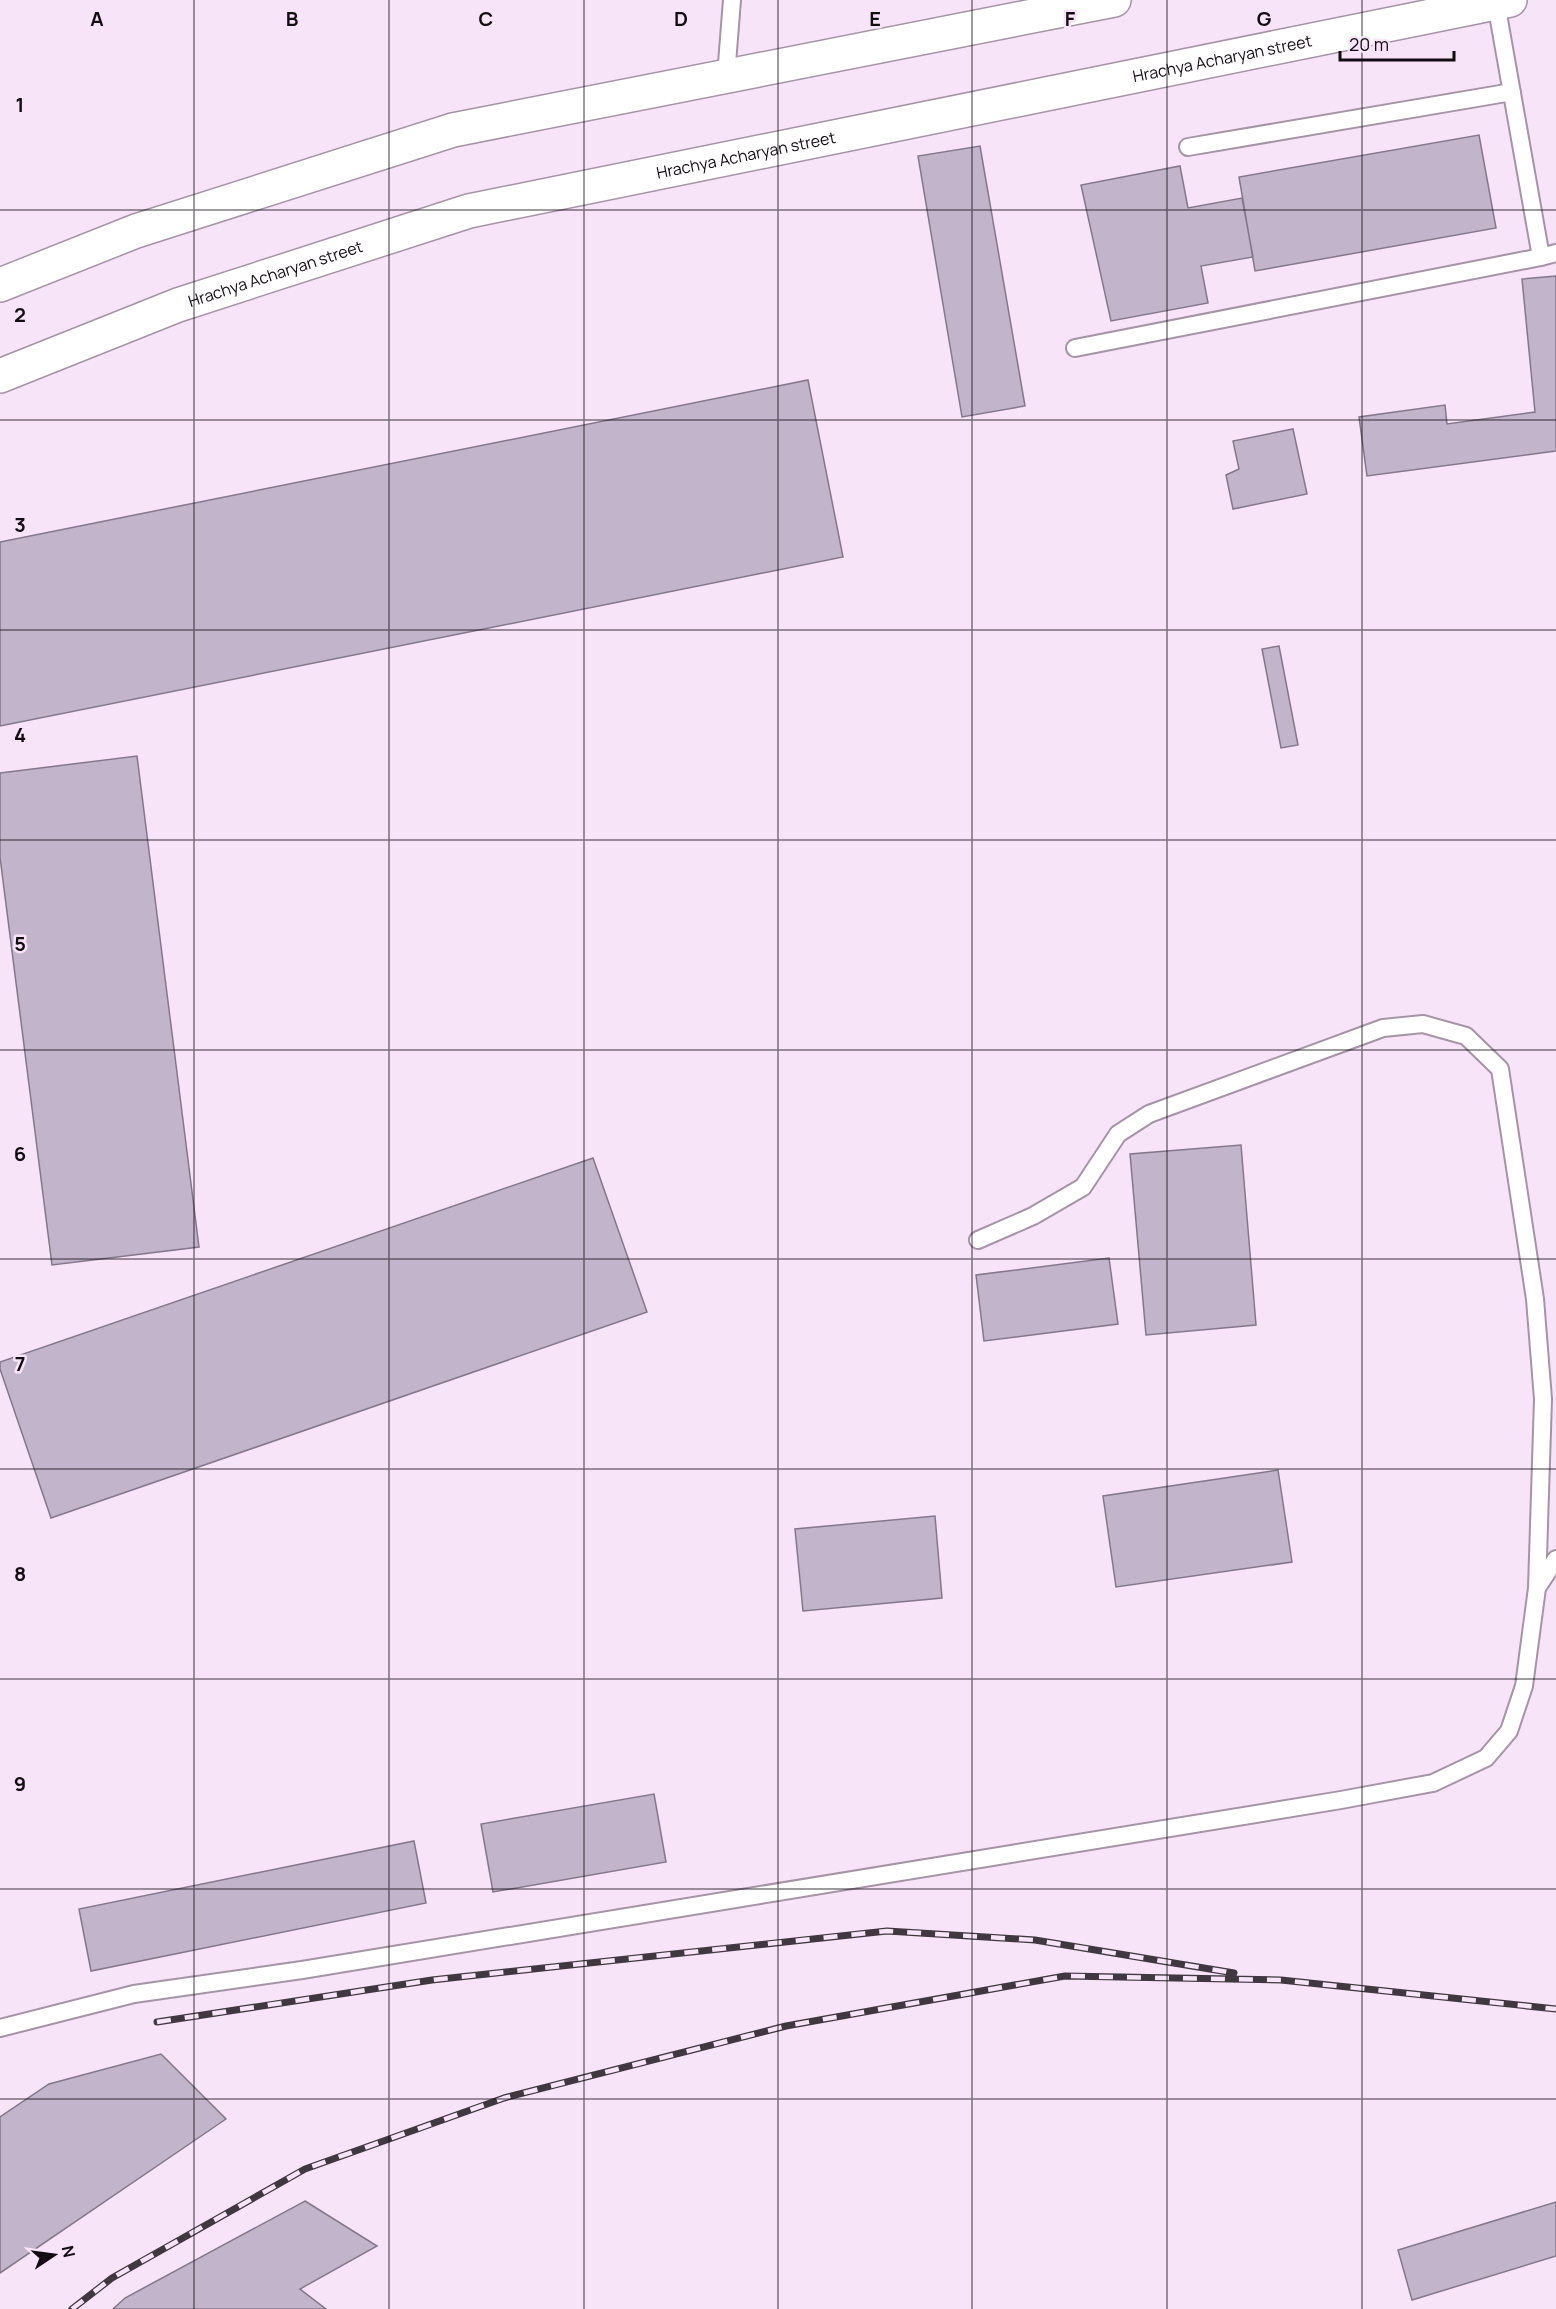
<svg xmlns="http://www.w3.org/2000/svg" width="1556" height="2309" font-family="Manrope,sans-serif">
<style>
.building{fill:#c2b5cb;stroke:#84778c;stroke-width:1.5}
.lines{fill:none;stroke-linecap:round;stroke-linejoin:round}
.lane-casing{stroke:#a593a6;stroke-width:20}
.highway-casing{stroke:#a593a6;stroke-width:36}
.lane{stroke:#fff;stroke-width:16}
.highway{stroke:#fff;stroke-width:33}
.rail-casing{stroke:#403740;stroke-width:7}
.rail{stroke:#f8e4f8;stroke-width:4.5;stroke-dasharray:14;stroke-linecap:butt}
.grid{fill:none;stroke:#130c13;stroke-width:1.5;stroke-opacity:0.55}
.labels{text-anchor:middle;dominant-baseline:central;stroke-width:5;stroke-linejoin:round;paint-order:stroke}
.street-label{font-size:16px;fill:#130c13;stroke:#f8e4f8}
.grid-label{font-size:20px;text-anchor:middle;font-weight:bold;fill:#130c13;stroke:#f8e4f8;stroke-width:5;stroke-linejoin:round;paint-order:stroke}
</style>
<rect width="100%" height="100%" fill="#f8e4f8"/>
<path class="building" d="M1479,135L1496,228L1255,271L1239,177Z
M980,146L1025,406L962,417L918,156Z
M1180,166L1188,208L1242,198L1253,257L1201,266L1208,303L1111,321L1081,185Z
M1556,276V451L1367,476L1359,417L1445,405L1447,424L1535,412L1522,279Z
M808,380L843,557L0,726V542Z
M1293,429L1307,494L1233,509L1226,475L1239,469L1233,441Z
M1279,646L1298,745L1281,748L1262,649Z
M137,756L199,1247L52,1265L0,857V773Z
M1241,1145L1256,1325L1146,1335L1130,1154Z
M593,1158L647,1312L51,1518L0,1369V1362Z
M1109,1258L1118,1324L984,1341L976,1275Z
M1278,1470L1292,1562L1116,1587L1103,1496Z
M935,1516L942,1598L803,1611L795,1529Z
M654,1794L666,1862L493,1892L481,1824Z
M414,1841L426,1903L91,1971L79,1909Z
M161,2054L226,2119L0,2273V2117L49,2084Z
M305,2201L377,2246L300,2289L326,2309H113L125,2298Z
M1556,2202V2256L1412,2300L1398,2250Z"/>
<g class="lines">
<g class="lane-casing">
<path id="lane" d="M726,76L732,0
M1188,147L1512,92
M1541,257L1556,253
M1075,348L1541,257L1496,3
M1537,1588L1556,1559
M0,2028L134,1994L302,1970L1341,1800L1433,1783L1486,1758L1509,1731L1524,1686L1537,1588L1543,1399L1535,1299L1500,1069L1466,1036L1423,1024L1383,1028L1149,1114L1118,1134L1083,1187L1033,1216L978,1240"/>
</g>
<g class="highway-casing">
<g id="highway">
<path d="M0,285L136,231L453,130L1114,0"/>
<path id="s1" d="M0,376L178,305L469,211L1510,0"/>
</g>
</g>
<use href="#lane" class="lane"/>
<use href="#highway" class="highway"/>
<g class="rail-casing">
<path id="rail" d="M157,2022L432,1980L887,1931L1035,1940L1234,1973
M72,2309L112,2278L305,2169L504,2098L786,2026L1065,1976L1281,1980L1556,2009"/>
</g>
<use href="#rail" class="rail"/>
</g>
<path class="grid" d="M194,0V2309M389,0V2309M584,0V2309M778,0V2309M972,0V2309M1167,0V2309M1362,0V2309M0,210H1556M0,420H1556M0,630H1556M0,840H1556M0,1050H1556M0,1259H1556M0,1469H1556M0,1679H1556M0,1889H1556M0,2099H1556"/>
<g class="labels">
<g class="street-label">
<text stroke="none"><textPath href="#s1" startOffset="1266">Hrachya Acharyan street</textPath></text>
<text stroke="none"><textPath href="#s1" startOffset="780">Hrachya Acharyan street</textPath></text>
<text stroke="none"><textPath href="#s1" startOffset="294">Hrachya Acharyan street</textPath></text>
</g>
</g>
<g class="grid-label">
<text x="97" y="26">A</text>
<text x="292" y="26">B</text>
<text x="486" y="26">C</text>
<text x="681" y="26">D</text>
<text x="875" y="26">E</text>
<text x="1070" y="26">F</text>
<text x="1264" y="26">G</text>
<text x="20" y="112">1</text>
<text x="20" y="322">2</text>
<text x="20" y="532">3</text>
<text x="20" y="742">4</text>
<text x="20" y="951">5</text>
<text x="20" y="1161">6</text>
<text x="20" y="1371">7</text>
<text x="20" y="1581">8</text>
<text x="20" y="1791">9</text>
</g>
<g transform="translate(54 2255) rotate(77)" stroke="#f8e4f8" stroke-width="4.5" paint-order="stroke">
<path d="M0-4.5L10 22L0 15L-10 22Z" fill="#130c13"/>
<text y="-9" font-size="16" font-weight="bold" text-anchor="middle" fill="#130c13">N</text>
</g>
<path d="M1340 51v9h114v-9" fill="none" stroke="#130c13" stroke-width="3"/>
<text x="1349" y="51" font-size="18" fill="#130c13" stroke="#f8e4f8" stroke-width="4.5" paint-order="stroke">20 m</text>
</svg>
